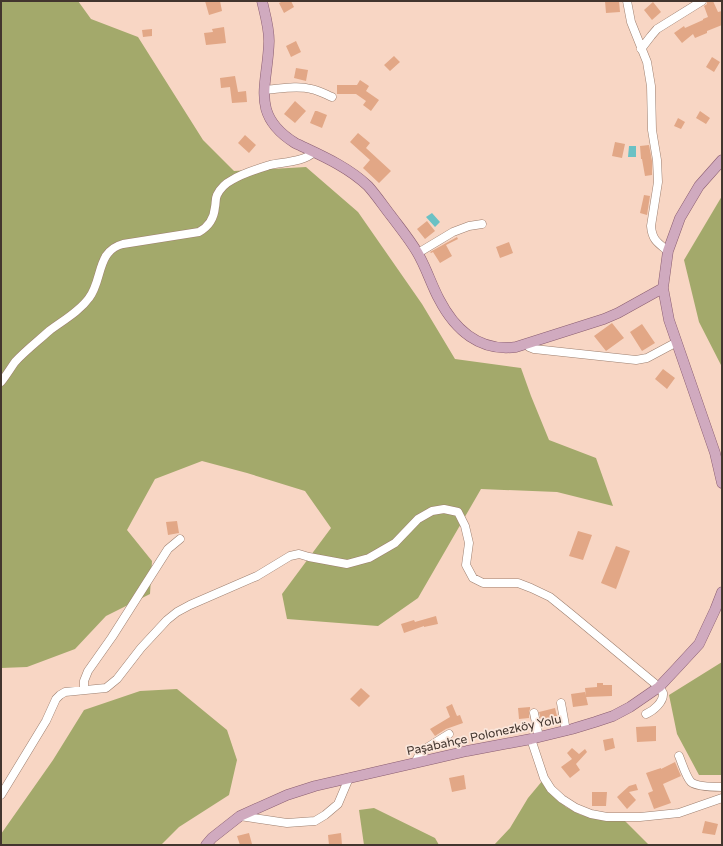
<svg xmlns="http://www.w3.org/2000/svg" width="723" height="846" font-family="'Varela Round',sans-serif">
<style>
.forest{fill:#a3a96b}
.water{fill:#6bc1c4}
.building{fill:#e2a786}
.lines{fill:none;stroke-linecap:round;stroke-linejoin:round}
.minor-casing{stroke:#9d7f6f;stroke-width:9}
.major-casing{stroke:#8a5d70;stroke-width:11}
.minor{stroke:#fff;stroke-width:8}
.major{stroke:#d0aabf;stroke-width:10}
.labels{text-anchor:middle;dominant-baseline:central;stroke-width:3.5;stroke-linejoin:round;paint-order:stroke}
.street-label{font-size:12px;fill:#42352e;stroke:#fbe7dc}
</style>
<rect width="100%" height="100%" fill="#f8d6c4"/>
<path class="forest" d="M1,1H78L91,19L138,37L203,140L234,171L306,167L358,212L422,304L455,359L521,368L531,396L549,440L596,458L613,506L557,492L481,489L418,598L378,626L287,619L282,594L331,528L305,491L247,473L202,461L155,479L127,530L152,561L150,594L106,616L75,649L27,667L1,668Z
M722,196V367L699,322L684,260Z
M722,662V775H699L677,734L669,695Z
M177,689L227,730L237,760L229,795L179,827L161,845H1V834L53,760L84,710L140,691Z
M543,780L553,796L566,807L581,815L624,820L649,845H494L510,828L528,798Z
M374,808L435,838L439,845H364L359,810Z"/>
<path class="water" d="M629,146H636V157H628Z
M432,213L440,222L435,227L426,217Z"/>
<path class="building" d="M205,1H220L222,11L209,15Z
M283,1H291L294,7L284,13L279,3Z
M605,1H619L620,12L606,13Z
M707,1H713L718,12L722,11V25L707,31V33L695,38L693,34L682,43L674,33L684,26L685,28L703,20V19L708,17L704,6L707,4Z
M653,2L661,12L652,20L644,10Z
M224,27L226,43L206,45L204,33L213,32L212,29Z
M152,29V36L143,37L142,30Z
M296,41L301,52L291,57L286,46Z
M394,56L400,62L390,71L384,65Z
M712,57L720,62L714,72L706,67Z
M296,68L308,70L306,81L294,78Z
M235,76L238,92L246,91L247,102L232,103L230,87L221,88L220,78Z
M360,80L369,86L366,91L379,100L371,111L363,105L366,101L356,94H337V85H357Z
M295,101L306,111L295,123L284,114Z
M315,111H317L327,115L322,128L310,123Z
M700,111L710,118L706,124L696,118Z
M678,118L685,122L681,129L674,126Z
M358,133L370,143L366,148L391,171L379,183L363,168L370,160L350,142Z
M245,135L256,145L249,153L238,143Z
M615,142L625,144L622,158L612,156Z
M649,145L652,161V175L645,176L642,159H641L640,146Z
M644,195L650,196L647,215L640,213Z
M427,221L435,231L425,239L417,229Z
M457,237L458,239L446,245L452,256L440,263L433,252L431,253L430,252Z
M509,242L513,253L500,258L496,247Z
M612,323L624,338L606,351L594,336Z
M642,324L655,343L642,351L630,332Z
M663,369L675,378L667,389L655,379Z
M177,521L179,533L168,535L166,522Z
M578,531L592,535L583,560L569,556Z
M616,546L630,551L616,589L601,583Z
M436,616L438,624L424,627V626L404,633L401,624L414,620L415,622Z
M597,683H603V685H612V696L586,697L585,688L597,687Z
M361,688L370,696L359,707L350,699Z
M585,692L588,705L573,707L571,694Z
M452,704L457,716L460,715L463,723L446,729L435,736L430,729L450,717L446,707Z
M530,707V709L529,712V718L519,719L518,708Z
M555,708L557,716L541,720L539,712Z
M656,726V741L637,742L636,727Z
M613,738L615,748L605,751L603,740Z
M572,748L579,754L585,749L587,752L576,764L580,770L570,778L561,767L572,759L567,753Z
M675,762L681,776L663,784L671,803L654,809L648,793L653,791L646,773L661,768V769Z
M464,775L466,789L452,792L449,778Z
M636,784L638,790L629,792L636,800L627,809L617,797L629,786Z
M592,792H607L606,806H592Z
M705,821L718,824L715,835L702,833Z
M249,833L252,844L240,845L237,836Z
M341,833L342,845H329L328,835Z"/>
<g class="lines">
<g class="minor-casing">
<path id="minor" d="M627,1L631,22L647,62L651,86L652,130L657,160L658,182L651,226C652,240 658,243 668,251
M641,49L651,36L657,29L702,1
M264,90C279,89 297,85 311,89C318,90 325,94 332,97
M418,253L453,232L469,226L482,224
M526,344L529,347L534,349L636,360L647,358L677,342
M1,382C6,376 10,369 15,362C25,351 38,341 49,331C62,321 79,312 89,298C103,280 96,251 123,244L199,232C208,227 214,219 215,207C216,204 215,199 217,195C220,189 226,183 232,180C243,173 257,169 270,165C283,162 304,162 314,152
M84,690V681L88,671L112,637L168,549L180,539
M561,703L566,731
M534,713L539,737
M531,739L544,778L551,789L562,799L576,808L591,814L607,817H640L679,813L722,798
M679,756C682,763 686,777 691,782C697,787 714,787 722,787
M415,763L419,755L425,749L449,734
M1,795L46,721L56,699L60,695L65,692L106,688L117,679L141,648L167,620L177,612L190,605L257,576L290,556L299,554L309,557L347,564L369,558L395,543L418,519L432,511L444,509L458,512L465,526L469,543L466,565L473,578L483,583H518L531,588L550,597L571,614L659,687C660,689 662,691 663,693C664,702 653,711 646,714
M240,816L287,823L315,821L325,815L338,804L349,778"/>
</g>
<g class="major-casing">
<path id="major" d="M262,1C265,14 269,27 269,41C268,85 249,114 295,143C320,155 347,166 368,186C377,196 384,207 392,217C401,229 410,240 417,252C426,267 431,284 439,299C455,330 480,352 516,347L604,319L618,313L663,288
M722,160L699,186L680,218L668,251L663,288L669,320L715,453L722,483
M206,845L212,838L240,816L287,795L315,786L467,751L531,739L572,729L595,722L613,716L630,707L659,687L675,670L699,644L715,610L722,592"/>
</g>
<use href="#minor" class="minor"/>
<use href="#major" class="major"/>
</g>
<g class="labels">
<g class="street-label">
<text transform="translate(484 735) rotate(-12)">Paşabahçe Polonezköy Yolu</text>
</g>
</g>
<rect width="723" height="846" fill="none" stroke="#42352e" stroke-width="4"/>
</svg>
